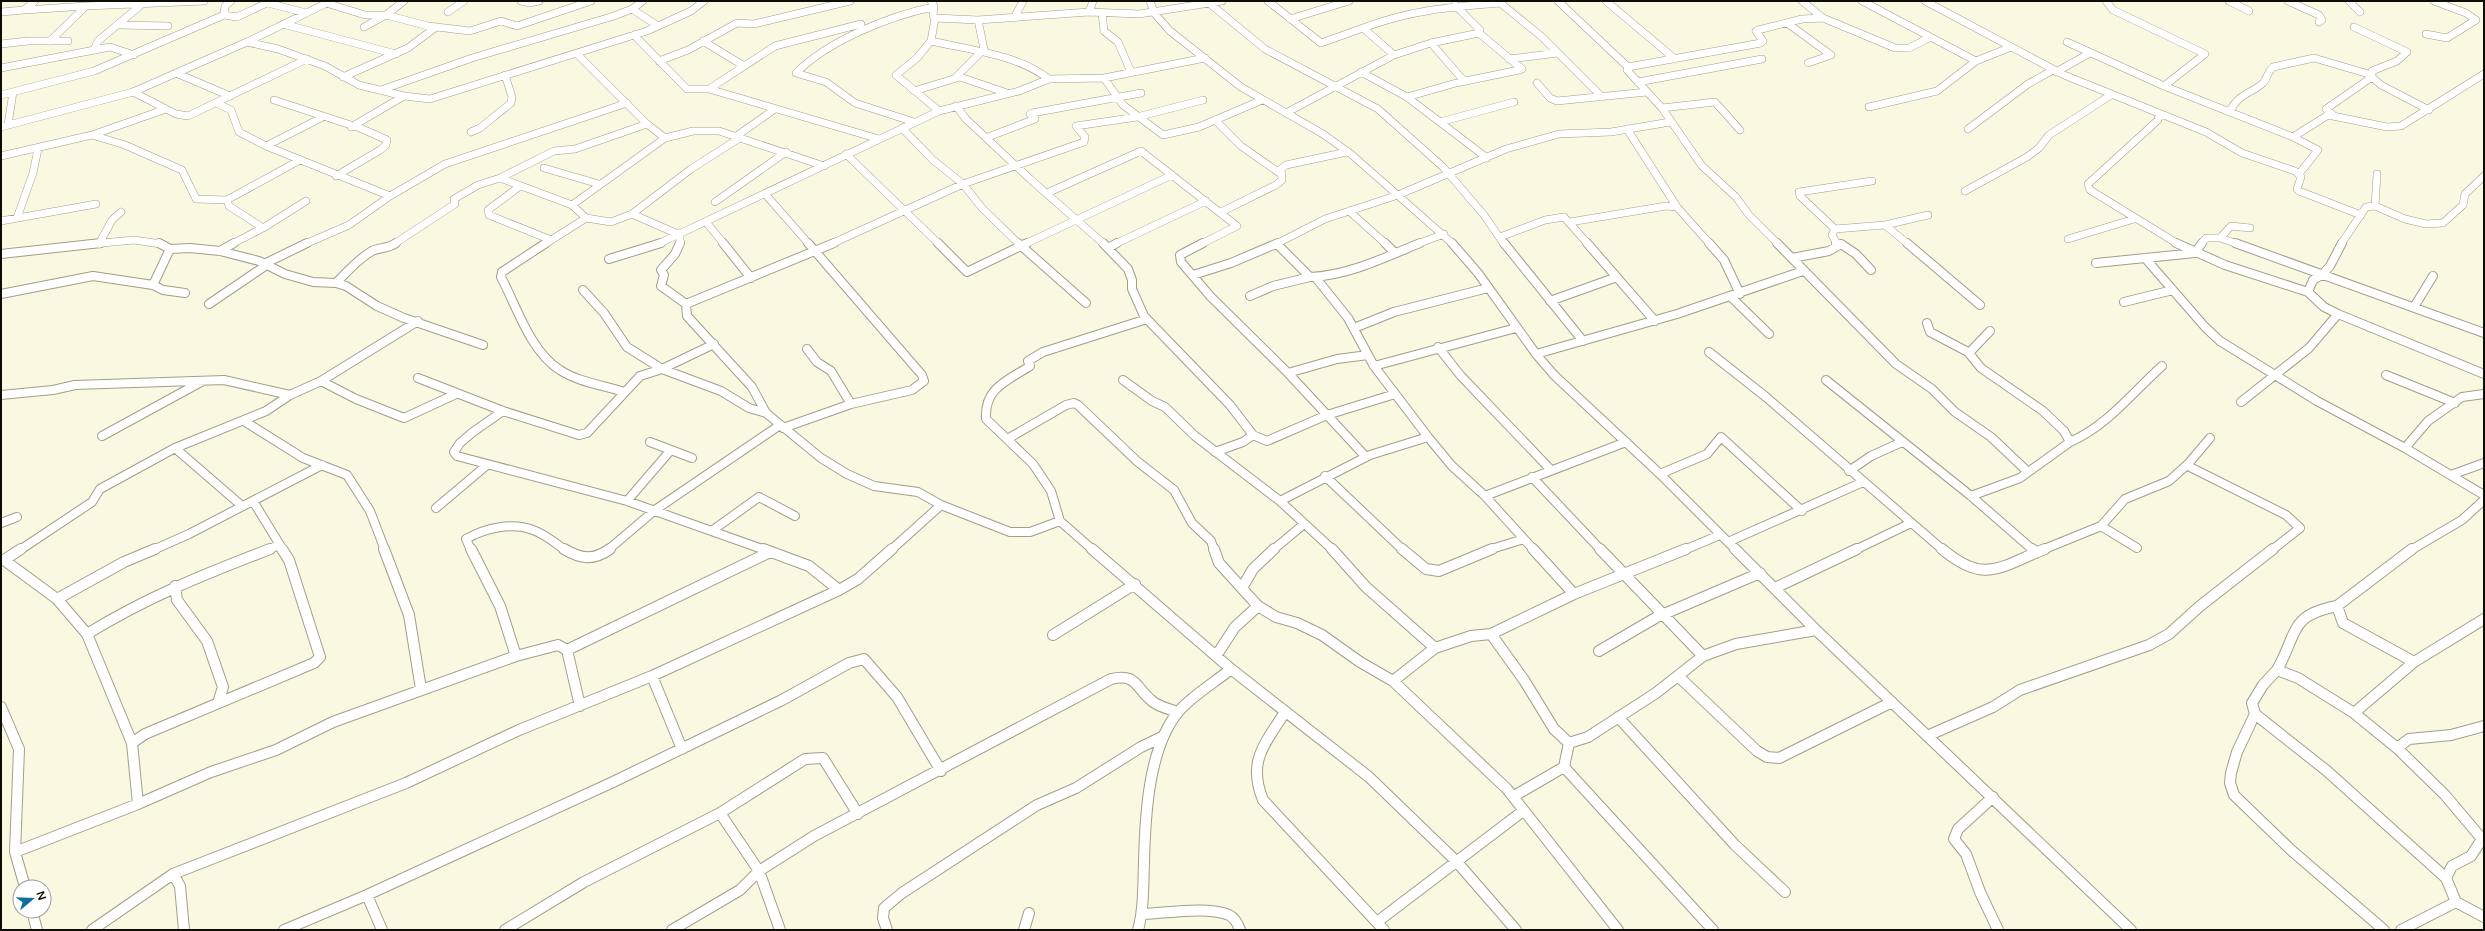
<svg xmlns="http://www.w3.org/2000/svg" width="2485" height="931" font-family="'Varela Round',sans-serif">
<style>
.lines{fill:none;stroke-linecap:round;stroke-linejoin:round}
.minor-far2-casing{stroke:#a19f8a;stroke-width:8}
.minor-far1-casing{stroke:#a19f8a;stroke-width:10}
.minor-casing{stroke:#a19f8a;stroke-width:12}
.minor-far2{stroke:#fff;stroke-width:7}
.minor-far1{stroke:#fff;stroke-width:8}
.minor{stroke:#fff;stroke-width:10}
</style>
<rect width="100%" height="100%" fill="#f9f8e1"/>
<g class="lines">
<g class="minor-far2-casing">
<path id="minor-far2" d="M231,1L225,6L224,15L237,17L271,1
M521,1L530,3L539,1
M931,1L934,6L933,15L935,18L978,20L1089,12L1139,14L1222,1
M1150,1L1154,13L1170,31L1241,87L1323,134L1351,154L1453,244
M1268,1L1321,43L1363,28
M1498,1L1542,37L1602,97
M1558,1L1628,67L1627,70L1662,108L1702,166L1736,197L1749,215L1778,244
M1606,1L1675,59
M1802,1L1823,18L1895,48H1909L1929,38
M1862,1L1976,61
M1925,1L2064,75L2206,132L2242,153L2295,171L2301,177L2297,189L2299,191L2361,215
M2106,1L2113,10L2205,54L2164,86
M2229,1L2249,11
M2288,1L2319,15L2322,20L2319,22
M2349,1L2360,12
M268,3L306,13
M326,3L365,15H386L428,26L470,31L501,21L517,26L591,1
M1209,3L1265,49L1378,109L1443,167L1484,215L1504,244
M632,9L658,26
M24,10L86,6
M1,12L24,10L35,1
M448,12L464,1
M1089,12L1093,1
M1102,13L1104,31L1118,42L1131,72
M935,18L931,41L917,58L896,75L939,111
M1014,18L1023,1
M1290,19L1349,1
M1787,23L1831,55L1808,63
M283,24L396,54
M119,25L168,26
M364,27L386,15L404,1
M2354,27L2407,52L2397,61L2372,71V77L2381,85L2429,110
M1479,33L1522,69
M2426,34L2447,38L2476,20L2466,13L2434,1
M634,35L687,89H709L879,139
M50,41L86,6L204,1
M703,41L744,66
M931,41C970,50 1016,54 1049,79
M247,42L278,49L325,66L359,85L404,96L430,99L647,31L691,11L704,1
M2067,42L2164,86L2293,137L2318,150L2299,174
M1431,43L1464,81
M1,44L28,41H68
M94,50L98,41L141,5
M577,54L647,124L665,138
M1394,55L1363,28C1411,10 1450,7 1501,3
M1509,59L1558,53
M659,61L688,50L737,23L754,24L850,1
M1628,67L1761,43L1763,41L1756,31L1758,30L1802,19L1823,18
M1,68L110,47L134,55
M1361,72L1407,97L1487,158
M2056,72L2090,53
M176,73L230,96
M343,77L408,48L436,27
M956,77L984,49L978,20
M1104,78L1123,105L1163,135L1199,127L1262,100
M1638,82L1762,59
M1537,83L1550,98L1557,101L1647,92
M709,89L775,46L861,24
M381,90L472,58L614,16L632,9L643,1
M914,91L960,77L1007,93
M133,92L176,114L188,116L307,59
M1,95L94,71L224,15
M1407,97L1456,83L1519,70
M274,100L360,128L387,140L386,145L380,150L336,176
M216,103L231,110L239,132L266,146L390,196
M956,106L966,119L1030,179L1104,244
M1869,107L1937,91L1976,61L2011,47
M1662,108L1715,102L1740,130
M2230,111C2239,93 2251,94 2263,83C2268,78 2267,72 2273,67L2314,58L2372,75
M1286,113L1394,55L1431,43L1479,33L1480,30L1455,5
M2159,114L2158,120L2088,184L2090,190L2178,244
M2333,115L2326,109L2372,77
M1215,120L1241,146L1281,174
M914,122L855,103L826,82L796,73C828,41 889,16 933,7
M1440,122L1514,102
M8,125L13,92
M1,127L133,92L247,42L331,1
M351,127L404,96
M902,128L933,160L963,184L982,208L1019,244
M1627,129L1677,207
M1968,129L2028,84L2053,70
M471,132L480,128L511,103L512,97L505,75
M92,135L125,145L182,170L196,199L227,200L300,160
M735,137L775,109
M988,137L1035,119L1030,114L1032,113L1141,93
M2293,137L2328,115L2387,127L2401,126L2484,74
M266,146L321,118
M846,154L939,244
M1,156L92,135L166,109
M544,168L599,184
M500,178L572,205L586,218L611,222L632,214L691,169L738,139
M520,186L488,210L489,215L551,240
M1965,191L2027,157L2039,148L2049,135L2111,95
M1047,193L1141,151L1237,226L1201,244
M766,195L809,244
M227,200L229,206L263,228L232,244
M715,202L786,152
M572,205L665,138L693,131H719L824,166
M2375,206L2377,174
M1349,211L1386,244
M1221,212L1276,185L1282,180L1281,169L1286,165L1347,152
M632,214L680,235V244
M17,218L33,173L38,149
M1,221L96,204
M706,222L724,244
M1570,222L1666,206L1677,207L1710,244
M1885,225L1928,215
M263,228L306,201
M1835,229L1800,196L1799,192L1872,181
M1500,237L1545,220L1564,217L1588,244
M2220,238L2231,226L2250,228
M2068,239L2134,219
M92,244L134,240L161,244
M99,244L112,220L121,212
M305,244L349,225L390,196L445,164L627,103
M394,244L455,204L454,199L478,185L500,178L554,151L575,149L647,124
M545,244L586,218
M658,244L939,111L1019,91L1049,79L1104,78L1205,58
M831,244L963,184L1084,142L1085,137L1076,126L1137,117L1203,100
M1025,244L1172,175
M1115,244L1206,201
M1276,244L1325,219L1398,195L1506,149L1559,134L1611,132L1670,122
M1417,244L1444,234
M1837,244L1832,235L1835,229L1885,225L1908,244
M1840,244H1842
M2201,244L2206,238H2220L2238,244
M2341,244L2366,207L2375,206L2405,219L2426,224L2443,223L2463,205L2465,194L2484,176"/>
</g>
<g class="minor-far1-casing">
<path id="minor-far1" d="M159,243L170,249L190,248L220,251L259,261L285,274L313,282L336,283L346,286L377,306L404,318L483,345
M546,243L502,272L501,277C517,307 530,351 560,370C578,382 603,385 624,392
M680,243L675,254L661,270L664,275L661,286L686,304L687,316L752,387L766,413L821,458L847,474L874,486L918,492L941,505L1010,532H1030L1060,521
M723,243L751,278
M938,243L967,272L1027,243
M1018,243L1086,303
M1103,243L1128,269L1132,280V289L1144,316L1230,405L1253,435L1267,441L1327,415L1395,394
M1203,243L1180,255L1181,262L1211,297L1288,373L1366,457
M1385,243L1394,252
M1452,243L1478,273L1536,354L1554,375L1660,474L1736,550
M1504,243L1583,341
M1587,243L1655,321
M1709,243L1724,260L1740,294
M1777,243L1896,364L1932,389L1955,412L1991,437L2028,472
M1836,243L1837,245
M1907,243L1980,305
M2176,243L2225,265L2308,292L2324,307L2338,314L2484,374
M2235,243L2484,333
M1277,244L1310,277C1347,276 1386,257 1420,243
M1108,248L1117,243
M220,251L234,243
M1,254L101,243
M1792,258L1829,251L1841,244L1856,254L1871,270
M2145,258L2205,327L2220,341L2317,401L2405,448L2484,495
M609,259L661,243
M2096,263L2195,253L2202,243
M264,264L307,243
M1193,275L1231,263L1278,243
M1316,278L1348,318L1374,366L1428,437
M336,283C347,272 358,259 372,251C380,247 388,249 396,243
M153,285L170,249
M583,290L604,313L627,347L662,369L721,391L749,408L766,413
M2308,292L2313,280L2322,275L2330,266L2342,243
M1,294L93,276L153,285L163,290L185,293
M1250,296L1273,286L1310,277
M1731,297L1769,334
M1550,301L1617,277
M2124,302L2173,290
M209,304L265,266
M686,304L834,243
M2414,307L2433,276
M1927,323L1930,332L1968,352L1981,368L2043,411L2064,431L2070,442L2020,478L1971,496
M1354,328L1394,312L1488,288
M1438,347L1461,376L1551,470
M807,349L817,362L831,371L851,404
M1709,352L1766,397L1943,550
M1969,353L1990,331
M1536,354L1677,314L1803,271
M1374,366L1516,328
M1288,373L1337,359L1368,355
M2386,375L2455,403
M418,378L503,411L579,435L587,433L640,376L662,369L714,344
M1123,380L1152,401L1165,407L1195,436L1280,501L1333,550
M1826,380L1971,496L2033,550
M321,381L356,399L404,418L456,394
M1,395L53,390L75,385L224,380L290,395
M2241,402L2309,348L2338,314
M503,411L473,432L460,443L454,452L457,456L627,501L765,550
M244,421L303,458L347,475L370,511L385,550
M783,428L851,404L912,390L924,381L922,375L808,243
M102,436L201,382
M1009,438L1066,405L1074,403L1078,405L1138,462L1174,490L1192,523L1211,541L1214,550
M650,442L692,458
M2070,442C2108,425 2132,393 2162,366
M175,448L242,506
M2405,448L2428,421L2462,397L2484,394
M1215,452L1243,442L1253,435
M2188,466L2286,515L2300,528L2272,550
M1849,471L1871,456L1902,442
M1660,474L1707,454L1721,437L1802,511
M2451,475L2484,463
M1325,476L1403,550
M1532,477L1601,550
M1485,496L1626,442
M253,501L283,550
M627,501L670,451
M1280,501L1370,455L1428,437L1452,466L1485,496L1534,550
M436,508L487,465
M1,523L17,517
M2101,526L2137,548
M713,530L759,497L795,516
M1728,542L1863,482
M20,550L92,502L100,489L175,448L266,411L290,395L321,381L418,321
M153,550L189,534L322,465
M267,550L279,545
M471,550L466,539C485,528 512,522 533,530C545,534 555,543 565,550
M608,550L655,510L780,425
M891,550L941,505
M1093,550L1060,521L1051,491L1033,464L986,419C984,388 1007,381 1030,366L1028,361L1043,352L1147,319
M1273,550L1304,524
M1488,550L1524,539
M1684,550L1720,535
M1855,550L1911,523
M2042,550L2101,526L2125,499L2169,481L2188,464L2210,438
M2411,550L2462,520L2484,500"/>
</g>
<g class="minor-casing">
<path id="minor" d="M21,549L4,560L57,599L87,634L132,743L138,804
M384,549L409,615L421,689
M471,549L500,606L516,656
M564,549C581,559 593,561 610,549
M763,549L809,566L839,590
M1092,549L1231,669L1369,777L1456,861L1516,930
M1214,549L1219,563L1258,606L1276,617L1297,623L1322,635L1360,662L1393,681L1507,789L1618,930
M1332,549L1366,587L1435,648
M1402,549L1426,569L1439,571L1492,549
M1533,549L1574,594
M1600,549L1703,656
M1735,549L1816,630L2131,930
M1942,549C1985,585 1999,567 2045,549
M2032,549L2036,552
M2412,549L2337,606L2343,623L2414,662
M175,586L177,600L207,641L223,687L218,703
M1242,588L1253,569L1274,549
M1775,588L1857,549
M57,599L124,562L155,549
M87,634C147,597 205,574 270,549
M1491,634L1524,680L1554,729L1569,743L1588,737L1656,693L1703,656L1736,644L1816,630
M1053,635L1135,584
M1599,651L1657,617L1760,573
M1216,656L1235,627L1258,606
M2277,670C2298,633 2289,615 2337,606
M652,676L682,749
M1678,676L1757,751L1767,757L1779,758L1892,702
M1393,681L1435,648L1471,636L1491,634L1574,594L1686,549
M580,706L567,650L770,552
M1,707L19,749L15,852L25,887
M1285,712C1265,744 1247,761 1263,800L1384,930
M2354,713L2414,662L2484,619
M2255,714L2327,771L2446,878L2456,902
M1618,717L1735,845L1785,892
M1927,736L1993,707L2020,690L2149,645L2169,634L2200,606L2273,549
M132,743L145,734L314,663L320,657L289,560L282,549
M2397,748L2409,739L2451,735L2484,726
M1564,767L1713,930
M1514,796L1564,767L1569,743
M1993,797L1958,829L1954,839L1966,854L1980,892L1998,930
M720,813L759,871L780,930
M15,852L138,804L211,772L276,750L333,722L516,656L558,645L567,650
M173,874L180,886L184,930
M367,895L382,930
M32,911L37,930
M1144,914C1167,913 1208,906 1229,915C1235,918 1238,924 1240,930
M1377,922L1523,811
M92,930L173,874L406,783L519,730L652,676L839,590L858,579L892,549
M284,930L367,895L613,782L782,700L849,663L864,659L897,697L941,771
M505,930L584,882L720,813L805,759L823,758L858,814
M672,930L740,890L759,871L814,836L1111,679C1137,673 1135,687 1152,701C1159,707 1169,709 1178,712
M887,930L883,918L884,908L902,893L1037,805L1076,788L1141,747L1162,737
M1024,930L1029,913
M1138,930C1144,908 1143,886 1144,863C1145,818 1148,747 1179,711C1193,695 1214,683 1231,669
M2384,930L2291,850L2234,795L2230,783L2231,773L2237,752L2255,714L2252,703L2263,685L2277,670L2298,678L2354,713L2397,748L2445,795L2482,839L2471,856L2452,866L2446,878
M2401,930L2456,902L2484,917"/>
</g>
<use href="#minor-far2" class="minor-far2"/>
<use href="#minor-far1" class="minor-far1"/>
<use href="#minor" class="minor"/>
</g>
<rect width="2485" height="931" fill="none" stroke="#0d0d06" stroke-width="4"/>
<g transform="translate(32 899) rotate(71)"><circle r="19" fill="#ffffff" stroke="#9e9e9b"/>
<path d="M0-3L7 15L0 10L-7 15Z" fill="#0f709e"/>
<text y="-6" font-size="11" font-weight="bold" text-anchor="middle" fill="#0d0d06">N</text>
</g>
</svg>
